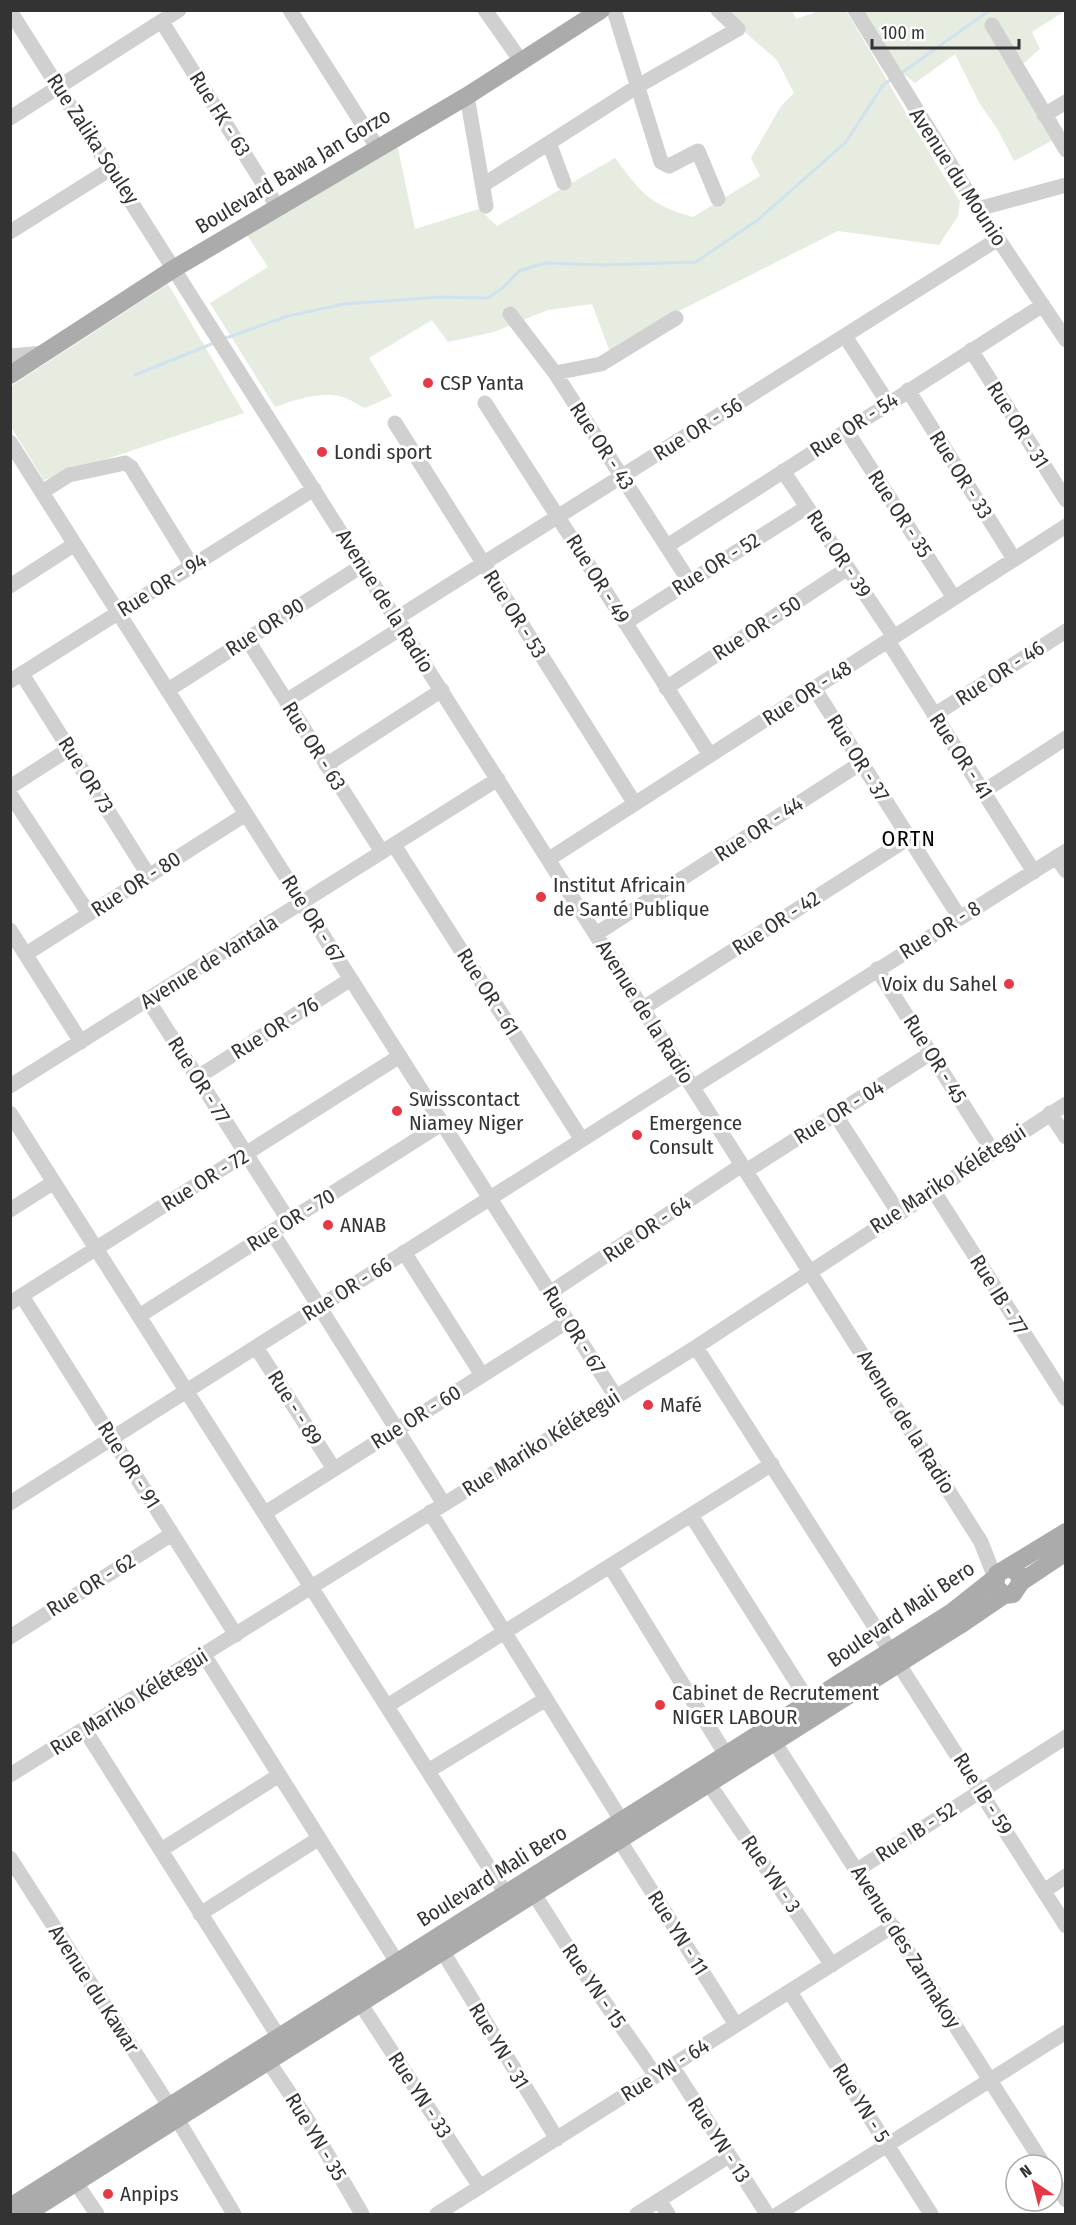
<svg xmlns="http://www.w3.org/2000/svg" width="1076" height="2225" font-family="'Fira Sans Condensed',sans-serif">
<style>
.green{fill:#e6ecdf}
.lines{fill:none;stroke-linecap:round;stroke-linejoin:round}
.stream{stroke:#cfe2ee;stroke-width:3}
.minor{stroke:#d0d0d0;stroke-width:15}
.major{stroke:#ababab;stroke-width:18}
.poi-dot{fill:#e63946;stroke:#fff;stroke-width:2}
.labels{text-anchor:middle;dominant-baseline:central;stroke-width:6;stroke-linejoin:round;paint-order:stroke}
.street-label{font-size:21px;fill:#333;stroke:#fff}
.poi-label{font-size:21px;fill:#333;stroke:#fff;text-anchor:start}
.neighbourhood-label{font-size:22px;letter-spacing:1.5px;fill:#000;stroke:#fff}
</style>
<rect width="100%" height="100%" fill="#fff"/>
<path class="green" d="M720,11H792L796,19L819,11H846C885,74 919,139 960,201L958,216L939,245L838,231L669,316L610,352L592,304L548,310L494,332L448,342L432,320L369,358L392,396L365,408C358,405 350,399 343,397C321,391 295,400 275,407L210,303L268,267L247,235L397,144L415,229L479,209L497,226L615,158C641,193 650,205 693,217L760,176L751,158L781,106L794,93L777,60Z
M863,11H1065L1032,32L1040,49L1023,64L1057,119L1053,140L1014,161L998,130L980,104L955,54L915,83L884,59Z
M168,284L244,413L44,480L11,427V386Z"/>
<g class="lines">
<path class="stream" d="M900,74L990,10
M223,339L288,316L344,304L440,297L488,298L504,287L519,271L545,263L603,265L696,262L759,219L846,142L883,85L892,79
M135,375L214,343"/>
<path class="minor" d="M290,10L377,147
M485,10L521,61
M614,10L661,162L669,166L698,151L718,199
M855,10L978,209L1066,340
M10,11L981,1542L995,1578
M162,22L277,206
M992,25L1066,150
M467,96L486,206
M1044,115L1066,102
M10,118L179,10
M549,143L564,183
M483,185L638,86L738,29L718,10
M978,209L1066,185
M10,232L112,168
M510,314L555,373L689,581
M845,336L888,403
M971,350L1066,500
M10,356L44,353
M555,373L601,364L676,318
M908,390L1014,559
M485,403L710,755
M395,423L635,804
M846,430L954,598
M10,442L616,1397
M783,471L894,637
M42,492L69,475L125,463L131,467L192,566
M667,546L1043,305
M10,586L75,544
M397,618L998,239
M625,623L807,507
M247,639L382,852
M888,641L1034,872
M22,674L149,876
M10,681L314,489
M666,688L848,568
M814,688L960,918
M168,690L363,565
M286,701L403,627
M934,715L1066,631
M326,765L442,690
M10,787L69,749
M984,791L1066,738
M10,794L89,914
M394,845L582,1140
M1056,857L1066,871
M549,859L1066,526
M10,930L81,1042
M596,934L861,763
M26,954L246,814
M877,969L992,1150
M148,1000L289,1221
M643,1008L909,838
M198,1077L351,979
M10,1086L498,779
M693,1087L1066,851
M10,1113L511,1902
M1050,1113L1066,1137
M835,1114L898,1212
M746,1171L931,1053
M933,1190L1066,1399
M10,1210L54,1182
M272,1232L444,1504
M404,1252L482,1375
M551,1292L742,1165
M22,1296L236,1635
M10,1303L400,1056
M139,1316L443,1123
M256,1347L334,1469
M696,1347L1066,1926
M10,1503L684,1075
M430,1512L628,1831
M265,1513L568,1321
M691,1515L814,1710
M610,1566L731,1763
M10,1637L172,1534
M204,1655L402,1970
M387,1706L772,1464
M85,1730L285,2047
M768,1732L1044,2165
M428,1771L546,1699
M10,1775L696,1347L1066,1104
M709,1784L832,1965
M620,1841L736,2025
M161,1850L278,1776
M10,1858L170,2107L234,2214
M857,1870L1066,1737
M1044,1891L1066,1876
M534,1894L585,1974L656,2076
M200,1914L318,1839
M443,1952L557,2139
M790,1992L931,2214
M360,2003L480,2187
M268,2061L307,2119L362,2214
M672,2066L767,2214
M1052,2178L1066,2200
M76,2183L97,2214
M659,2200L668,2214
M437,2214L893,1926
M637,2214L729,2156
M778,2214L1066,2032"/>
<path class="major" d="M10,375L175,268L467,96L601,10
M1009,1568L1018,1573L1021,1582L1013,1594L1004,1595L995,1586L997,1574L1066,1532
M1021,1582L1066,1552
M10,2207L952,1612L995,1578
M26,2214L960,1625L1004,1595"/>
</g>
<g class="poi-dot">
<circle cx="428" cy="383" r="6"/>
<circle cx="322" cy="452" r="6"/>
<circle cx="541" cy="897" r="6"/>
<circle cx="1009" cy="984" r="6"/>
<circle cx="397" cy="1111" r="6"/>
<circle cx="637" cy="1135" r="6"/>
<circle cx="328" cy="1225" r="6"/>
<circle cx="648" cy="1405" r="6"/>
<circle cx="660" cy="1705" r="6"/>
<circle cx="108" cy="2194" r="6"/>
</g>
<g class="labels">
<g class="street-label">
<text transform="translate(220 114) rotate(58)">Rue FK - 63</text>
<text transform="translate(93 139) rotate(57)">Rue Zalika Souley</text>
<text transform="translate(293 171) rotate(-31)">Boulevard Bawa Jan Gorzo</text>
<text transform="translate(958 177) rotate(57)">Avenue du Mounio</text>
<text transform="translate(854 425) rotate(-33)">Rue OR - 54</text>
<text transform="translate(1018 425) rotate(58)">Rue OR - 31</text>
<text transform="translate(698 429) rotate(-32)">Rue OR - 56</text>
<text transform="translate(602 446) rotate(57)">Rue OR - 43</text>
<text transform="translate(961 475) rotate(58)">Rue OR - 33</text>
<text transform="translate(900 514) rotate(57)">Rue OR - 35</text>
<text transform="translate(839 554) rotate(57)">Rue OR - 39</text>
<text transform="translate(716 564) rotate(-32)">Rue OR - 52</text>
<text transform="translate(598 579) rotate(58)">Rue OR - 49</text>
<text transform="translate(162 585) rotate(-32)">Rue OR - 94</text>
<text transform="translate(385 601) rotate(58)">Avenue de la Radio</text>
<text transform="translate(515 614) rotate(58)">Rue OR - 53</text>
<text transform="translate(265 627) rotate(-33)">Rue OR 90</text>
<text transform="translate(757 628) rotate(-33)">Rue OR - 50</text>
<text transform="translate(1000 673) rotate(-33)">Rue OR - 46</text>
<text transform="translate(807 693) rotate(-33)">Rue OR - 48</text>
<text transform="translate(314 746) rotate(58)">Rue OR - 63</text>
<text transform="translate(961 756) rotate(57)">Rue OR - 41</text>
<text transform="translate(858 758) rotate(58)">Rue OR - 37</text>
<text transform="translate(86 775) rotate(58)">Rue OR 73</text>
<text transform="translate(759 829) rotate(-33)">Rue OR - 44</text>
<text transform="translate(136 884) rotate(-33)">Rue OR - 80</text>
<text transform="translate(313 919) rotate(58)">Rue OR - 67</text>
<text transform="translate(776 923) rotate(-33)">Rue OR - 42</text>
<text transform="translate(940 930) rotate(-32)">Rue OR - 8</text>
<text transform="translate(209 962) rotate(-32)">Avenue de Yantala</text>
<text transform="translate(488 992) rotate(58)">Rue OR - 61</text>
<text transform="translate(645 1012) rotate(58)">Avenue de la Radio</text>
<text transform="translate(275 1028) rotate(-32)">Rue OR - 76</text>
<text transform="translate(935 1059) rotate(58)">Rue OR - 45</text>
<text transform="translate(199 1080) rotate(58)">Rue OR - 77</text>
<text transform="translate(839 1112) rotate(-32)">Rue OR - 04</text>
<text transform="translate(948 1179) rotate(-33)">Rue Mariko Kélétegui</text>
<text transform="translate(205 1180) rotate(-32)">Rue OR - 72</text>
<text transform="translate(291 1220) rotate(-32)">Rue OR - 70</text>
<text transform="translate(647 1229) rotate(-34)">Rue OR - 64</text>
<text transform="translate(347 1289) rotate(-32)">Rue OR - 66</text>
<text transform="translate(999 1295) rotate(58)">Rue IB - 77</text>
<text transform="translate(574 1330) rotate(58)">Rue OR - 67</text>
<text transform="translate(295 1408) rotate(58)">Rue - - 89</text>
<text transform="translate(416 1417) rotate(-32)">Rue OR - 60</text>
<text transform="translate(906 1422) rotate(58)">Avenue de la Radio</text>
<text transform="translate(541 1443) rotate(-32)">Rue Mariko Kélétegui</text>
<text transform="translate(129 1465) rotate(58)">Rue OR - 91</text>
<text transform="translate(91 1585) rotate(-32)">Rue OR - 62</text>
<text transform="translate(901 1614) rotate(-34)">Boulevard Mali Bero</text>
<text transform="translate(129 1702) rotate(-32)">Rue Mariko Kélétegui</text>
<text transform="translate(983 1794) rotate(58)">Rue IB - 59</text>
<text transform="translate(916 1832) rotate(-33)">Rue IB - 52</text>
<text transform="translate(771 1874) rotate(56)">Rue YN - 3</text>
<text transform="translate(492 1876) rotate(-32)">Boulevard Mali Bero</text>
<text transform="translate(678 1933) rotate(58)">Rue YN - 11</text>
<text transform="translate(906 1947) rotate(58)">Avenue des Zarmakoy</text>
<text transform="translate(594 1986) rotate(56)">Rue YN - 15</text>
<text transform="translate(94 1989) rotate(57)">Avenue du Kawar</text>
<text transform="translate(499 2046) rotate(59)">Rue YN - 31</text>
<text transform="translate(665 2070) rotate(-32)">Rue YN - 64</text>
<text transform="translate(420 2095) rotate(57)">Rue YN - 33</text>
<text transform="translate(861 2103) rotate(58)">Rue YN - 5</text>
<text transform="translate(316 2137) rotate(59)">Rue YN - 35</text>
<text transform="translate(719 2140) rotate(57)">Rue YN - 13</text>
</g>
<g class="poi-label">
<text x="440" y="383">CSP Yanta</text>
<text x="334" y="452">Londi sport</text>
<text x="553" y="885">Institut Africain<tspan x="553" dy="24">de Santé Publique</tspan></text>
<text x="997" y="984" text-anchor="end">Voix du Sahel</text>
<text x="409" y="1099">Swisscontact<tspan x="409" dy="24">Niamey Niger</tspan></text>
<text x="649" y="1123">Emergence<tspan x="649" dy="24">Consult</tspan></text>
<text x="340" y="1225">ANAB</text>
<text x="660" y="1405">Mafé</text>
<text x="672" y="1693">Cabinet de Recrutement<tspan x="672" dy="24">NIGER LABOUR</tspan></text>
<text x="120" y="2194">Anpips</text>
</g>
<g class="neighbourhood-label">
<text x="909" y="838">ORTN</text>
</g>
</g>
<rect width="1076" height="2225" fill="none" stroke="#333333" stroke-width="24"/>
<g transform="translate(1034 2183) rotate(325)"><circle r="28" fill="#ffffff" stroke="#adadad" stroke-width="1.5"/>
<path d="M0-4.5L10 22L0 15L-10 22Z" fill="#e63946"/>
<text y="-9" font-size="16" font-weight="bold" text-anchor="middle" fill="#333333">N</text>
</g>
<path d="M872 39v9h147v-9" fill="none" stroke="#333333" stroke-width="3"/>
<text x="881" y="39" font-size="18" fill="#333333" stroke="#ffffff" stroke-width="4.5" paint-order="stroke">100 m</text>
</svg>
